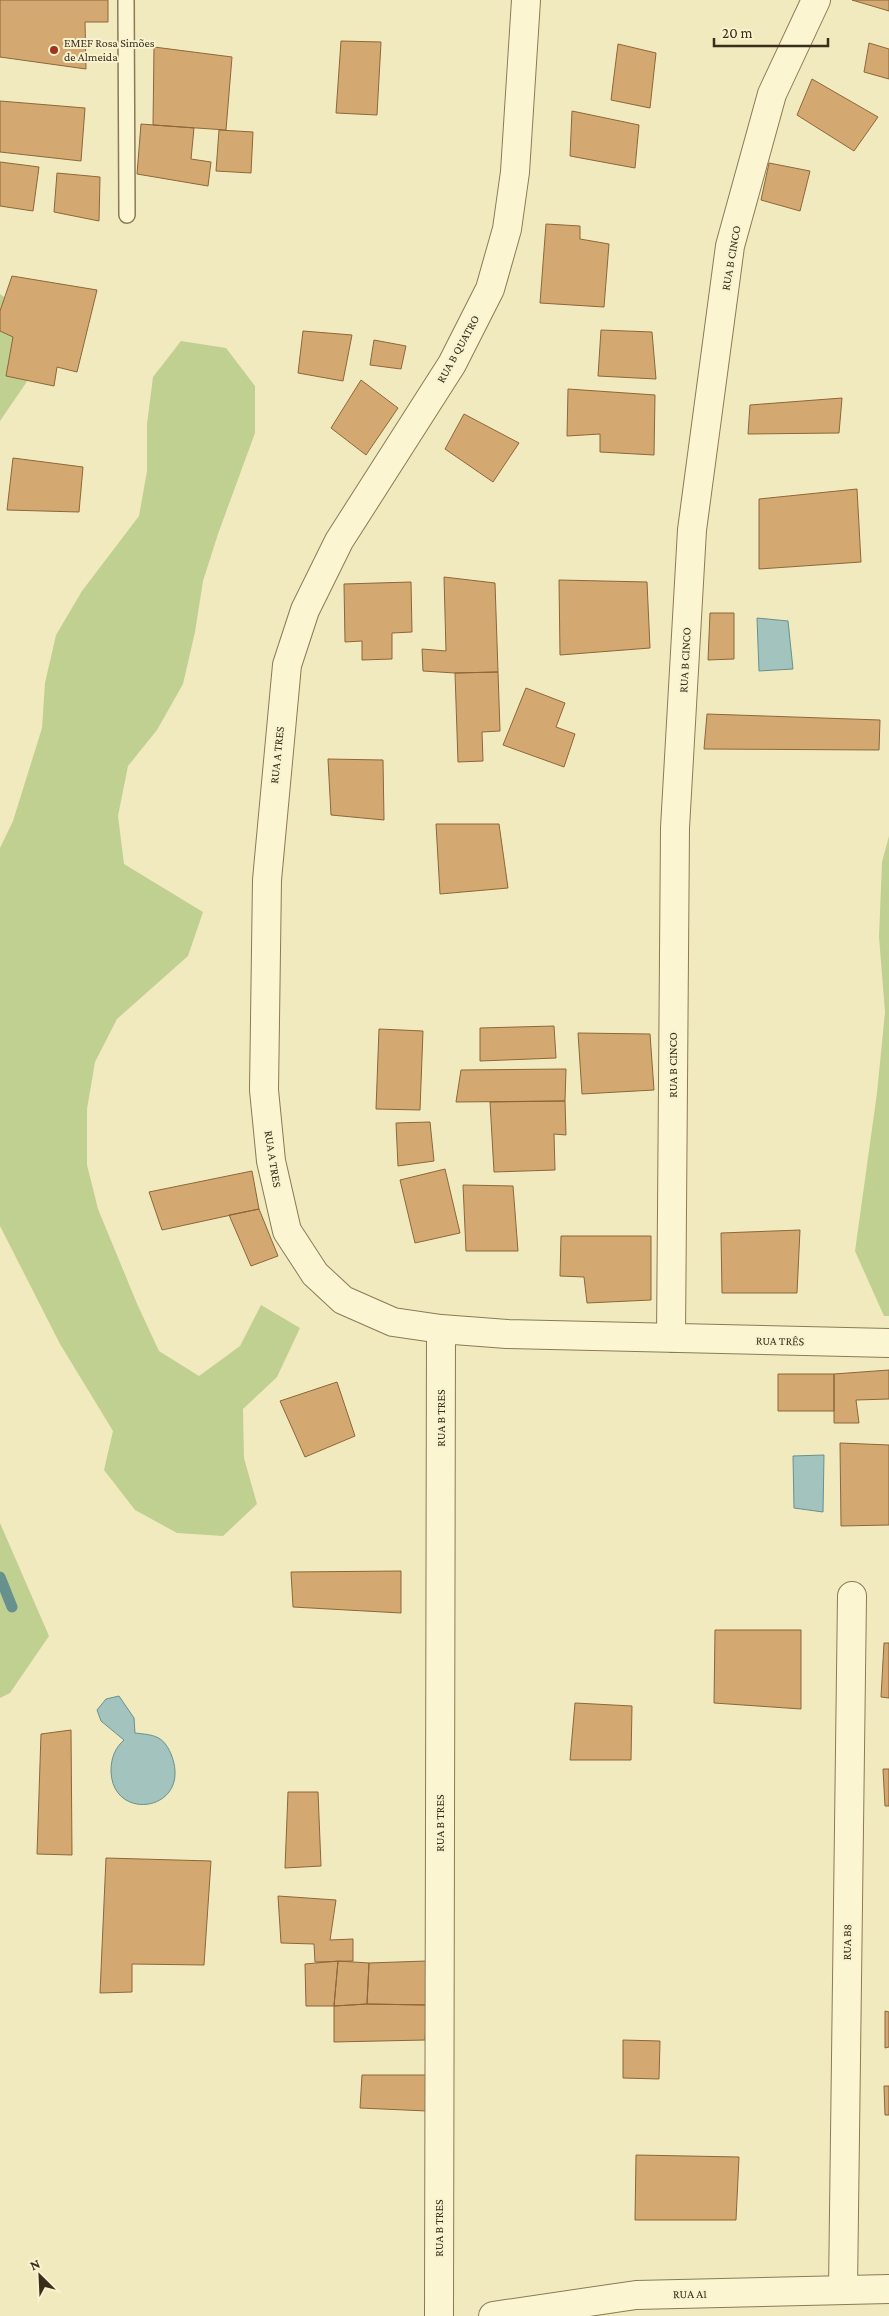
<svg xmlns="http://www.w3.org/2000/svg" width="889" height="2316" font-family="'Crimson Pro',serif">
<style>
.green{fill:#c0d091}
.water{fill:#a2c3be;stroke:#68918d}
.lines{fill:none;stroke-linecap:round;stroke-linejoin:round}
.stream{stroke:#68918d;stroke-width:11}
.building{fill:#d3a871;stroke:#8d6739}
.service-casing{stroke:#8b7a55;stroke-width:18}
.minor-casing{stroke:#8b7a55;stroke-width:30}
.service{stroke:#fcf5d2;stroke-width:15}
.minor{stroke:#fcf5d2;stroke-width:28}
.poi-dot{fill:#a03220;stroke:#f8f2ce;stroke-width:2}
.labels{text-anchor:middle;dominant-baseline:central;stroke-width:4;stroke-linejoin:round;paint-order:stroke}
.poi-label{font-size:12px;fill:#392e1b;stroke:#f8f2ce;text-anchor:start}
.street-label{font-size:12px;fill:#392e1b;stroke:#f8f2ce}
</style>
<rect width="100%" height="100%" fill="#f1eabe"/>
<path class="green" d="M0,294L45,327L26,383L0,421Z
M181,341L226,348L255,386V433L218,534L203,581L195,632L183,684L157,730L128,766L118,816L124,864L203,912L188,956L117,1019L95,1062L87,1109V1165L98,1209L138,1306L159,1351L199,1376L240,1346L261,1305L300,1328L277,1377L243,1409L244,1458L257,1504L223,1536L177,1533L135,1510L104,1470L113,1431L60,1344L0,1226V848L13,821L42,728L45,683L56,635L82,591L139,516L147,471V424L153,377Z
M889,836V1316H884L855,1251L877,1093L885,1012L879,937L882,862Z
M0,1523L49,1636L10,1693L0,1698Z"/>
<path class="water" d="M757,618L788,621L793,669L759,671Z
M824,1455L823,1512L794,1508L793,1456Z
M119,1696L134,1718L135,1733C153,1735 163,1735 171,1754C194,1811 112,1824 111,1771C111,1758 115,1748 124,1740L101,1721L97,1710L106,1699Z"/>
<g class="lines">
<path class="stream" d="M0,1577L12,1607"/>
</g>
<path class="building" d="M0,0H108V22H85L86,69L0,57Z
M852,0H889V11Z
M341,41L381,42L377,115L336,113Z
M869,43L889,49V79L864,72Z
M618,44L656,53L650,108L611,100Z
M154,47L232,57L226,130L153,125Z
M812,79L878,117L854,151L797,115Z
M0,101L85,108L81,161L0,152Z
M572,111L639,125L635,168L570,156Z
M141,124L194,128L191,159L211,162L208,186L137,174Z
M219,130L253,132L251,173L216,171Z
M0,162L39,167L33,211L0,206Z
M769,163L810,171L800,211L761,200Z
M57,173L100,177L99,221L54,212Z
M546,224L580,226V239L609,244L604,307L540,303Z
M12,276L97,290L77,372L57,367L54,386L6,376L13,337L0,331V311Z
M601,330L652,332L656,379L598,376Z
M303,331L352,335L343,381L298,373Z
M374,340L406,346L401,369L370,365Z
M361,380L398,408L366,455L331,428Z
M568,389L655,395L654,455L600,452V434L567,436Z
M842,398L839,433L748,434L750,405Z
M464,414L519,443L493,482L445,449Z
M13,458L83,467L79,512L7,510Z
M857,489L861,562L759,569V499Z
M444,577L495,583L498,672L455,673L423,671L422,649L446,651Z
M559,580L647,582L650,648L560,655Z
M411,582L412,632L392,633V659L362,660V641L345,642L344,584Z
M710,613H734V659L708,660Z
M498,672L500,731L482,732L483,761L458,762L455,673Z
M526,688L565,703L556,727L575,734L564,767L503,745Z
M707,714L880,720L879,750L704,749Z
M328,759L383,760L384,820L331,815Z
M436,824H499L508,888L440,894Z
M554,1026L556,1058L480,1061V1028Z
M379,1029L423,1031L420,1110L376,1109Z
M578,1033L650,1034L654,1090L582,1094Z
M566,1069L565,1101L456,1102L461,1070Z
M565,1101L566,1135L554,1134L555,1170L494,1172L490,1102Z
M430,1122L434,1161L398,1166L396,1123Z
M445,1169L460,1233L415,1243L400,1180Z
M252,1171L259,1209L162,1230L149,1192Z
M463,1185L513,1186L518,1251H466Z
M259,1209L278,1256L251,1266L229,1215Z
M800,1230L797,1293H722L721,1233Z
M561,1236H651V1300L587,1303L584,1277L560,1276Z
M889,1370V1399L856,1400L859,1423H834V1374Z
M778,1374H834V1411H778Z
M337,1382L355,1436L305,1457L280,1401Z
M840,1443L889,1445V1525L841,1526Z
M401,1571V1613L293,1607L291,1572Z
M715,1630H801V1709L714,1703Z
M884,1643H889V1698L881,1697Z
M575,1703L632,1706L631,1760H570Z
M71,1730L72,1855L37,1854L41,1734Z
M883,1769H889V1806H885Z
M288,1792H318L321,1866L285,1868Z
M106,1858L211,1861L204,1965L132,1964V1992L100,1993Z
M278,1896L336,1900L330,1940L353,1939V1961L315,1962L314,1944L281,1943Z
M338,1961L334,2006H306L305,1964Z
M338,1961L369,1963L367,2004L334,2006Z
M426,1961L427,2005L367,2004L369,1963Z
M367,2004L427,2005L425,2040L334,2042V2006Z
M885,2011L889,2012V2047L885,2048Z
M623,2040L660,2041L659,2079L623,2078Z
M362,2075H426L427,2111L360,2108Z
M884,2086H889V2115H885Z
M636,2155L739,2157L736,2220H635Z"/>
<g class="lines">
<g class="service-casing">
<path id="service" d="M126,0L127,215"/>
</g>
<g class="minor-casing">
<path id="minor" d="M526,0L515,172L507,229L490,289L452,364L339,541L305,610L287,665L267,880L264,1090L271,1161L287,1231L315,1274L343,1300L393,1322L441,1329L507,1334L889,1343
M671,1338L675,828L692,530L730,246L772,94L816,0
M843,2289L852,1596
M439,2316L441,1329
M493,2316L636,2295L889,2289"/>
</g>
<use href="#service" class="service"/>
<use href="#minor" class="minor"/>
</g>
<circle class="poi-dot" cx="54" cy="50" r="5"/>
<g class="labels">
<g class="poi-label">
<text x="64" y="43">EMEF Rosa Simões<tspan x="64" dy="14">de Almeida</tspan></text>
</g>
<g class="street-label">
<text transform="translate(731 258) rotate(-80)">RUA B CINCO</text>
<text transform="translate(458 349) rotate(-61)">RUA B QUATRO</text>
<text transform="translate(685 660) rotate(-87)">RUA B CINCO</text>
<text transform="translate(277 755) rotate(-84)">RUA A TRES</text>
<text transform="translate(673 1065) rotate(-90)">RUA B CINCO</text>
<text transform="translate(273 1159) rotate(81)">RUA A TRES</text>
<text transform="translate(780 1341) rotate(1)">RUA TRÊS</text>
<text transform="translate(441 1418) rotate(-90)">RUA B TRES</text>
<text transform="translate(440 1823) rotate(-90)">RUA B TRES</text>
<text transform="translate(847 1942) rotate(-89)">RUA B8</text>
<text transform="translate(439 2228) rotate(-90)">RUA B TRES</text>
<text transform="translate(690 2294) rotate(-1)">RUA A1</text>
</g>
</g>
<g transform="translate(40 2276) rotate(336)" stroke="#f8f2ce" stroke-width="4" paint-order="stroke">
<path d="M0-4L9 19L0 12L-9 19Z" fill="#392e1b"/>
<text y="-8" font-size="14" font-weight="bold" text-anchor="middle" fill="#392e1b">N</text>
</g>
<path d="M714 38v8h114v-8" fill="none" stroke="#392e1b" stroke-width="2.5"/>
<text x="722" y="38" font-size="15" fill="#392e1b" stroke="#f8f2ce" stroke-width="4" paint-order="stroke">20 m</text>
</svg>
